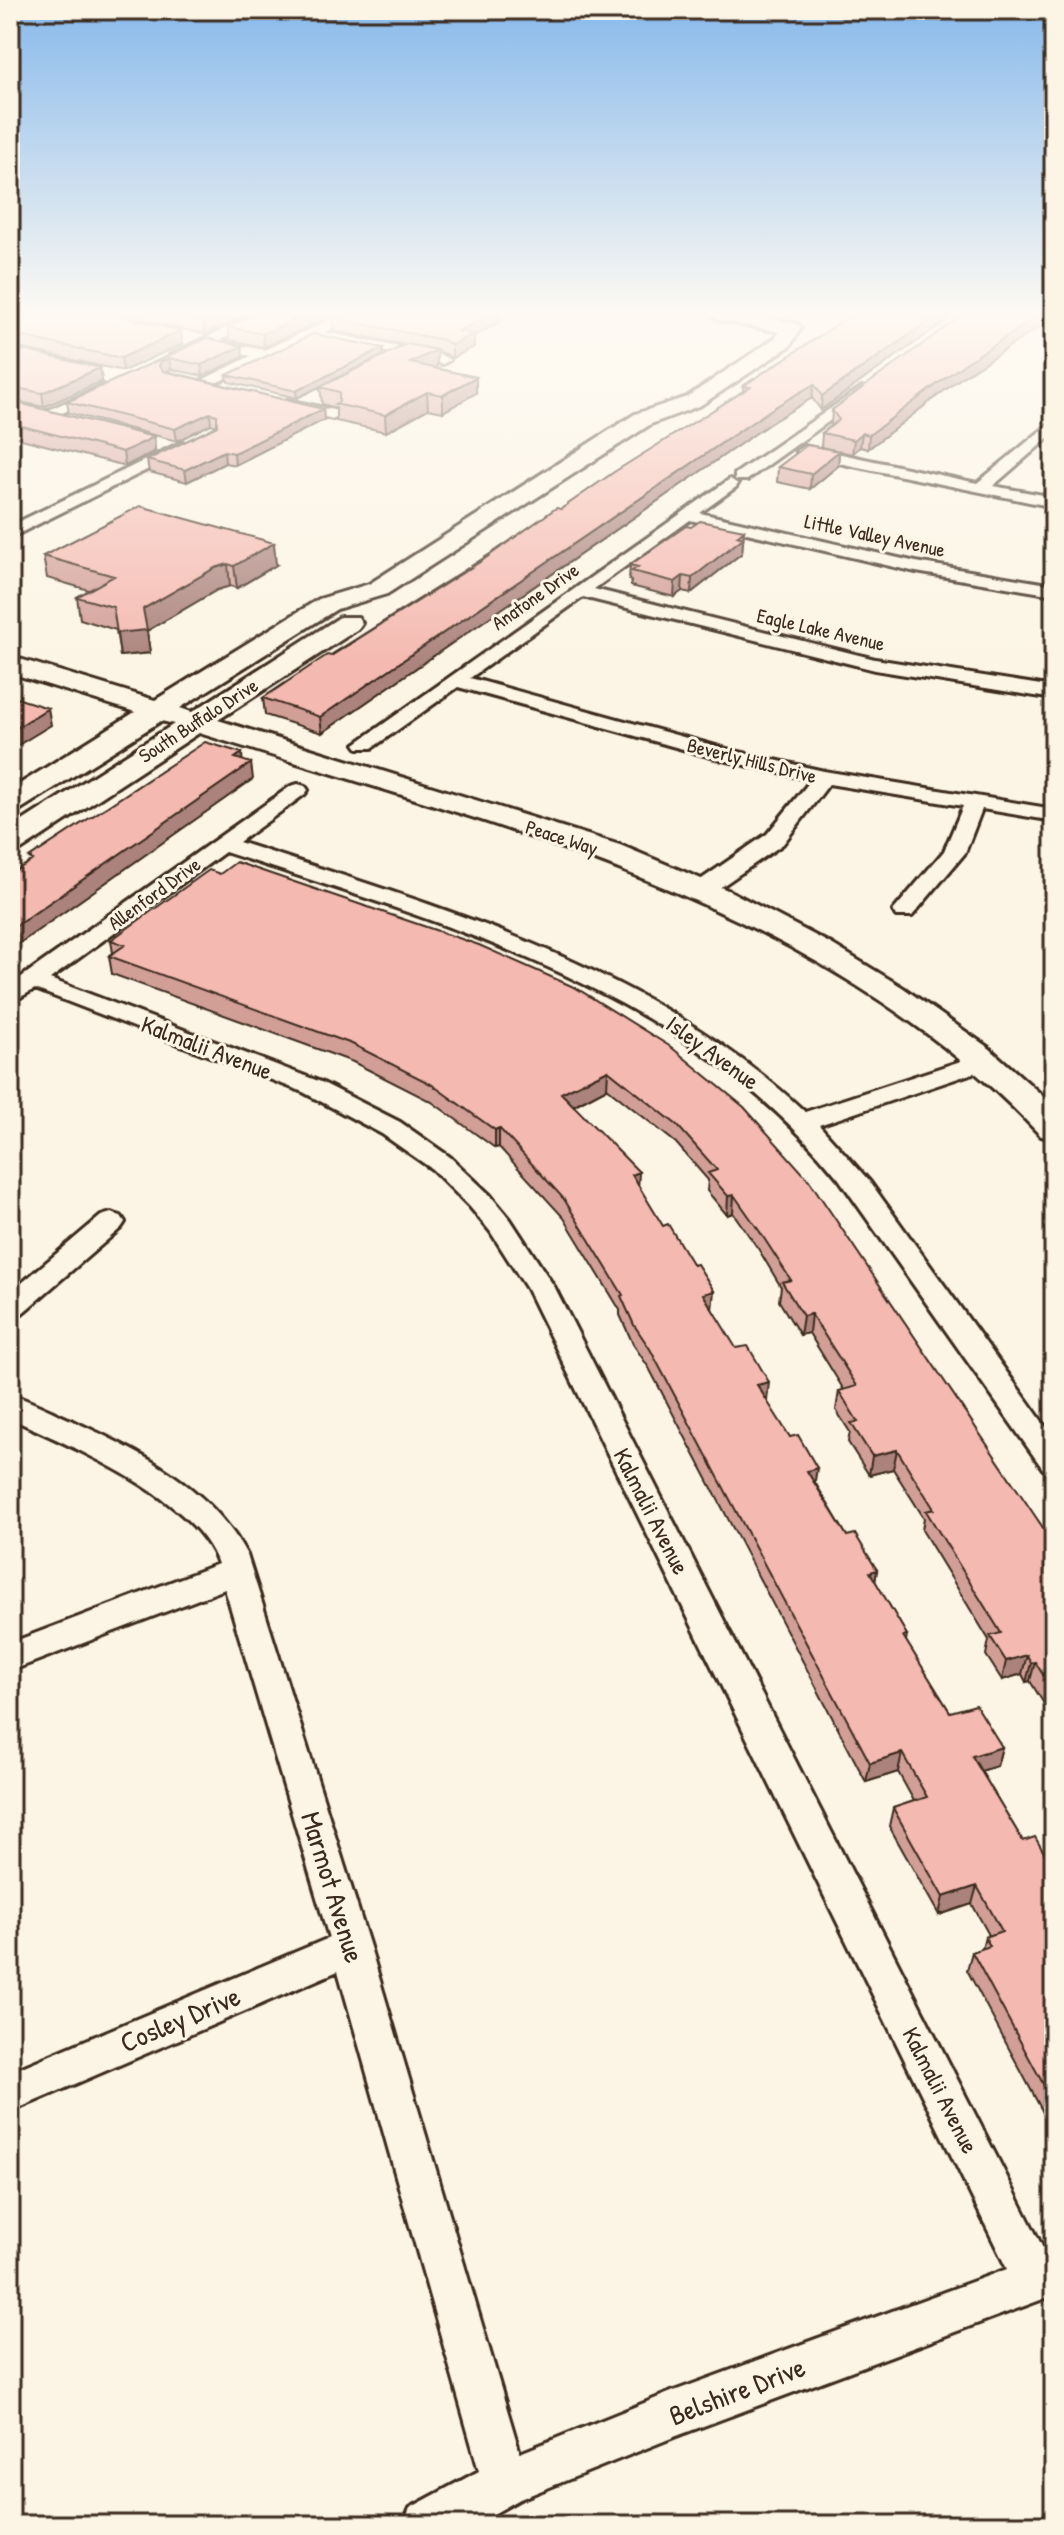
<svg xmlns="http://www.w3.org/2000/svg" width="1064" height="2535" font-family="'Patrick Hand',sans-serif">
<style>
.lines{fill:none;stroke-linecap:round;stroke-linejoin:round}
.street-casing{stroke:#3b2a1e;stroke-width:6}
.secondary-casing{stroke:#3b2a1e;stroke-width:6}
.street{fill:#fcf5e5;fill-rule:evenodd}
.secondary{fill:#fcf5e5;fill-rule:evenodd}
.wall{fill:#d29f97;stroke:#3b2a1e;stroke-width:2}
.shaded-wall{fill:#ab827b;stroke:#3b2a1e;stroke-width:2}
.building{fill:#f4b9b0;stroke:#3b2a1e;stroke-width:2}
.labels{text-anchor:middle;dominant-baseline:central;stroke-width:6;stroke-linejoin:round;paint-order:stroke}
.far-street-label{font-size:20px;fill:#3b2a1e;stroke:#fcf5e5}
.street-label{font-size:24px;fill:#3b2a1e;stroke:#fcf5e5}
.near-street-label{font-size:28px;fill:#3b2a1e;stroke:#fcf5e5}
</style>
<rect width="100%" height="100%" fill="#fcf5e5"/>
<filter id="ink" filterUnits="userSpaceOnUse"><feTurbulence type="fractalNoise" baseFrequency=".0125" numOctaves="2"/><feDisplacementMap in="SourceGraphic" scale="16" xChannelSelector="R" yChannelSelector="G"/><feConvolveMatrix kernelMatrix="1 2 1 2 8 2 1 2 1" color-interpolation-filters="sRGB"/></filter>
<g filter="url(#ink)">
<g class="lines">
<g class="street-casing">
<path id="street" d="M255,314H274L219,341L264,350L336,317L341,318V324L325,332L443,356L450,360L443,364L313,337L205,388L200,387V381L251,356L206,347L177,359L170,355Z
M103,385L110,389L108,392L51,418L46,420L38,415Z
M862,387L869,391L867,394L747,480H735V474Z
M288,400L338,411L341,414L333,419L283,407V401Z
M1054,420V433L993,486L1054,497V507L804,456L796,451L804,446L977,483Z
M182,442L187,444V450L10,538V526Z
M730,479L738,484L736,487L700,513L916,562L1054,585V595L916,572L690,520L594,589L875,659L1054,687V699L875,670L583,597L470,678L730,750L824,771L1054,809V821L982,809L965,853L912,916H896L893,911L944,851L963,806L829,784L783,844L712,893H696L693,888L696,883L767,834L811,780L719,759L458,687L372,748H358L355,744Z
M298,784L305,786L308,790L305,794L239,842C439,907 648,965 805,1112L976,1056H994L997,1061L994,1066L819,1125L870,1182L1054,1438V1472L1043,1469L839,1179C687,990 446,924 225,852L50,979L321,1082L400,1122L450,1157L490,1195L510,1219L555,1288L1046,2254L1054,2251V2295L674,2437L520,2499L474,2525H403L410,2508L479,2471L338,1971L10,2112V2072L329,1938L225,1589L10,1671V1643L218,1564C197,1498 68,1445 10,1418V1394C32,1401 52,1412 73,1421C140,1452 211,1487 247,1555L370,1947L520,2453L674,2391L1007,2269L527,1289L490,1231L470,1207L432,1169L382,1134L303,1092L35,989L10,1003V985L291,786Z
M111,1213L121,1216L125,1222L121,1228L20,1315L10,1318V1293L101,1216Z"/>
</g>
<g class="secondary-casing">
<path id="secondary" d="M710,314H751L798,324L801,328L790,346L701,405L651,424L387,594L337,609L180,708L192,712L340,617H358L362,623L358,629L218,720L620,845L730,891L833,945L902,987L989,1048L1054,1106V1139L1041,1136C821,900 496,826 199,733L21,850L10,852V829L174,724L161,721L21,809L10,812V790L135,712L10,673V656L155,700L319,599L369,584L635,414L687,397L775,338L779,332L719,320Z"/>
</g>
<use href="#street" class="street"/>
<use href="#secondary" class="secondary"/>
</g>
<path class="wall" d="M10,314L183,344L123,371L10,346Z
M117,314H247L205,334Z
M254,314H336L264,347L229,340L228,327Z
M338,314H500V322L474,336V347L452,358L444,353L437,352V366L434,368L476,377V393L443,412L428,409L386,432L336,421V408L322,404L320,387L405,345L334,331L333,318L338,315Z
M853,314H955L821,410L812,398L772,422L322,733L265,715L263,698L561,509L743,391V386Z
M1038,328L962,377L868,449L860,447L852,454L821,447L822,433L832,425L831,424L832,410Z
M207,338L243,357L203,376L171,369L166,371L323,409L324,420L235,465L225,463L187,482L149,472L147,460L217,426L211,424L177,441L69,413L67,402Z
M10,347L100,368L102,381L44,407L10,400Z
M383,355L297,398L228,382L227,375Z
M10,401L154,437L155,451L125,466L10,436Z
M839,451L838,466L810,489L777,482L778,467Z
M691,527L744,530L742,553L691,593L682,591L674,597L631,586V581L629,580L630,565Z
M43,556L276,565L237,588L230,586L217,590L147,631L150,653L120,656L116,630L80,619L77,597L89,590L47,578Z
M111,940L576,988L1054,1544V1720L1030,1681L1026,1682L1022,1674L1002,1680L986,1655L989,1640L922,1530L924,1518L893,1469L869,1475L848,1442L850,1432L836,1410L839,1391L844,1390L809,1333L800,1335L779,1301L781,1287L759,1250L733,1213L727,1215L707,1191L708,1180L676,1143L607,1088L573,1106L638,1185L847,1536L877,1570L875,1581L907,1635L906,1641L950,1712L1002,1747L997,1766L981,1771L1023,1841L1054,1870V2133L967,1970L972,1952L982,1949L985,1937L989,1935L972,1904L939,1915L889,1826L893,1808L914,1801L898,1772L866,1782L649,1368L633,1344L620,1315V1310L564,1218L499,1147L495,1148L432,1102L353,1062L112,974L109,956L113,953Z"/>
<path class="shaded-wall" d="M218,314H247L205,334L203,321Z
M307,314H336L264,347L263,334Z
M491,314H500V322L474,336V347L452,358V345L459,331Z
M939,314H955L821,410L822,396Z
M1042,314L1054,315L1038,328L962,377L868,449L869,435L964,364Z
M181,331L183,344L123,371L121,358Z
M242,346L243,357L203,376L201,365Z
M383,348V355L297,398L296,391Z
M437,350V366L411,379L410,363Z
M169,358L171,369L162,373L159,367L160,362Z
M100,368L102,381L44,407L42,393Z
M476,377V393L443,412V395Z
M814,384L812,398L772,422L322,733L320,717L773,408Z
M427,392L428,409L386,432L385,415Z
M323,409L324,420L235,465L234,453Z
M210,413L211,424L177,441L175,429Z
M862,433L860,447L852,454L854,440Z
M154,437L155,451L125,466L123,452Z
M224,451L225,463L187,482L185,470Z
M839,451L838,466L810,489L811,474Z
M744,530L742,553L691,593L692,578Z
M274,543L276,565L237,588L234,566Z
M228,564L230,586L217,590L147,631L150,653L120,656L117,633L143,609L215,568Z
M683,576L682,591L674,597L675,582Z
M48,708L51,725L10,750V732Z
M242,753L243,768L251,763L253,779L10,950V930Z
M608,1070L607,1088L561,1112V1093Z
M499,1128V1147L495,1148V1130Z
M639,1172L638,1191L632,1175Z
M734,1195L733,1213L727,1215L728,1196Z
M714,1291L712,1310L703,1294Z
M811,1314L809,1333L800,1335L803,1316Z
M769,1382L767,1401L757,1385Z
M897,1450L893,1469L869,1475L872,1456Z
M817,1468L814,1487L807,1471Z
M877,1570L874,1589L870,1572Z
M1027,1655L1022,1674L1002,1680L1006,1661Z
M1035,1662L1030,1681L1026,1682L1031,1663Z
M1002,1747L997,1766L968,1775L972,1756Z
M902,1753L898,1772L866,1782L870,1763Z
M977,1886L972,1904L939,1915L943,1897Z"/>
<path class="building" d="M10,314H113L181,331L121,358L10,334Z
M172,314H218L203,321Z
M254,314H307L263,334L228,327Z
M339,314H491L459,331L474,334L452,345L443,340L333,318Z
M853,314H939L822,396L814,384L773,408L320,717L263,698L327,655L331,656L483,560L556,508L561,509L614,472L750,387L743,386Z
M964,314H1042L964,364L869,435L862,433L854,440L822,433L839,420L832,410Z
M313,334L383,348L296,391L227,375Z
M207,338L242,346L201,365L169,358L160,362L159,367L163,371L323,409L234,453L224,451L185,470L147,460L217,426V415L210,413L175,429L67,402Z
M407,344L437,350L410,363L476,377L443,395L427,392L385,415L335,404L339,402V392L320,387Z
M10,347L100,368L42,393L10,387Z
M10,401L154,437L123,452L10,423Z
M807,445L839,451L811,474L778,467Z
M140,506L274,543L234,566L228,564L215,568L143,609L147,630L117,633L113,607L77,597L114,576L43,556Z
M700,521L744,530L737,536L743,538L692,578L683,576L675,582L632,571L638,567L630,565L686,526L691,527Z
M10,696L48,708L10,732Z
M205,742L242,753L235,758L251,763L10,930V874L33,860L29,858Z
M236,862L479,945L576,988L671,1047L744,1107L809,1180L1054,1544V1692L1035,1662L1031,1663L1027,1655L1006,1661L990,1636L1001,1633L926,1511L934,1509L897,1450L872,1456L851,1423L858,1422L839,1391L857,1386L811,1314L803,1316L782,1282L791,1280L760,1232L734,1195L728,1196L708,1173L717,1170L677,1125L608,1070L561,1093L639,1172L632,1175L663,1226L668,1224L693,1265L697,1264L714,1291L703,1294L736,1348L748,1346L769,1382L757,1385L790,1437L798,1435L817,1468L807,1471L847,1536L855,1534L877,1570L870,1572L907,1635L903,1636L950,1712L976,1705L1002,1747L972,1756L1023,1841L1035,1837L1054,1870V2104L972,1952L990,1946L985,1937L1002,1931L977,1886L943,1897L893,1808L927,1797L902,1753L870,1763L650,1349L634,1325L621,1296L623,1295L564,1199L499,1128L495,1130L431,1084L352,1044L109,956L125,945L111,940L209,870L220,874Z"/>
</g>
<linearGradient id="sky" x2="0" y2="1"><stop stop-color="#87b9eb"/><stop offset="0.47" stop-color="#fefaf3"/><stop offset="1" stop-color="#fefaf3" stop-opacity="0"/></linearGradient>
<rect width="1064" height="669" fill="url(#sky)"/>
<g class="labels">
<g class="far-street-label">
<text transform="translate(875 535) rotate(12)">Little Valley Avenue</text>
<text transform="translate(535 596) rotate(-35)">Anatone Drive</text>
<text transform="translate(821 629) rotate(13)">Eagle Lake Avenue</text>
<text transform="translate(198 720) rotate(-33)">South Buffalo Drive</text>
<text transform="translate(752 760) rotate(14)">Beverly Hills Drive</text>
<text transform="translate(562 837) rotate(18)">Peace Way</text>
<text transform="translate(154 893) rotate(-36)">Allenford Drive</text>
</g>
<g class="street-label">
<text transform="translate(207 1047) rotate(21)">Kalmalii Avenue</text>
<text transform="translate(713 1052) rotate(36)">Isley Avenue</text>
<text transform="translate(652 1511) rotate(63)">Kalmalii Avenue</text>
<text transform="translate(941 2090) rotate(63)">Kalmalii Avenue</text>
</g>
<g class="near-street-label">
<text transform="translate(333 1887) rotate(73)">Marmot Avenue</text>
<text transform="translate(180 2019) rotate(-23)">Cosley Drive</text>
<text transform="translate(737 2391) rotate(-21)">Belshire Drive</text>
</g>
</g>
<rect width="1064" height="2535" fill="none" stroke="#fcf5e5" stroke-width="40"/>
<rect x="20" y="20" width="1024" height="2495" fill="none" stroke="#3b2a1e" stroke-width="3" filter="url(#ink)"/>
</svg>
